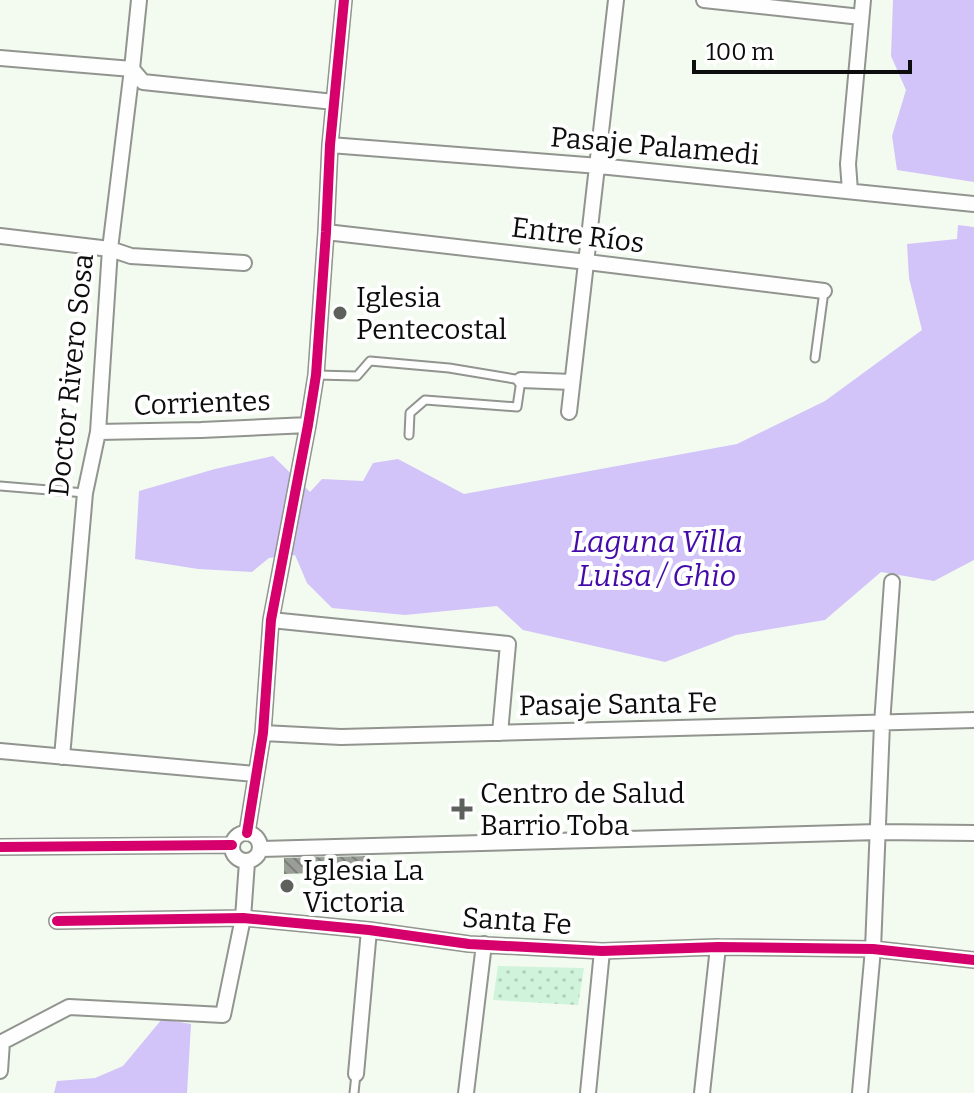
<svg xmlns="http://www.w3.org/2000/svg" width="974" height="1093" font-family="Bitter,serif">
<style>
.park{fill:url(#park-dots)}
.water{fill:#d2c4f8}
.building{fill:url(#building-back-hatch)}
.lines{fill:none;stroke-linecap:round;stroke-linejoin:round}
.lane-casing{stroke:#91948f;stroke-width:11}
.street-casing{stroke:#91948f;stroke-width:18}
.lane{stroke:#fdfefd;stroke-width:7}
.street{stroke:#fdfefd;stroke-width:14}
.cycleway-casing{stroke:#fff;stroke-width:15}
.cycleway{stroke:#d6006c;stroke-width:10}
.poi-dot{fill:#5e605c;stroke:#fff;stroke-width:3}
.labels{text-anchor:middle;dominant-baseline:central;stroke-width:8;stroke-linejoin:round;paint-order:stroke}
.street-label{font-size:28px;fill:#0d0d0d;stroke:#fff}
.poi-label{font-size:28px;fill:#0d0d0d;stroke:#fff;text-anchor:start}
.water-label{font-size:30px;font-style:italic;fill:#450baa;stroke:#fff}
</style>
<defs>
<pattern id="park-dots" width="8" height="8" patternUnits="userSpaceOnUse" patternTransform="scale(2)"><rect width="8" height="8" fill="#cff3db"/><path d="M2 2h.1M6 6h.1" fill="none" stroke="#b1cfbb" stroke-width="1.8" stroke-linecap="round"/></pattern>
<pattern id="building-back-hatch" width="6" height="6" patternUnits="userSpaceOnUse" patternTransform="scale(2)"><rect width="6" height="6" fill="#999e96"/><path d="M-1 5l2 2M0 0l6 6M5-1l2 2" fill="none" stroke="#7b7f79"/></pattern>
</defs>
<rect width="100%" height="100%" fill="#f3fbf0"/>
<path class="park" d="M498,966L584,968L578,1005L493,1000Z"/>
<path class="water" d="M893,0H974V182L897,170L892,136L906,90L891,56Z
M958,225L974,227V560L934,581L881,572L825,620L736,635L665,662L523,630L497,606L405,615L332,608L307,583L295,555L269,558L252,572L198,569L135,559L139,491L215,469L273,456L310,492L322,479L363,481L373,463L398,459L464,494L737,444L825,401L922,330L909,278L907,244L957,239Z
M162,1019L191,1024L187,1093H54L57,1081L95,1078L123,1066Z"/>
<path class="building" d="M369,856L370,871L337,872V882L314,883L313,873L284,874V858Z"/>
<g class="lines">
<g class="lane-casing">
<path id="lane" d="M815,358L824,291
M316,375L357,376L370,361L449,368L521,380L517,407L425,400L410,413L409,435
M0,486L85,493
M354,1093L356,1074"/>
</g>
<g class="street-casing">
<path id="street" d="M704,0L861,17
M0,58L132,69L143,82L334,102
M330,145L599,166L974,204
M850,191L848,164L863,0
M326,232L587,262L824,291
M0,236L110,249L131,256L244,263
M521,380L572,382
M569,412L616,0
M98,432L201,430L308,425
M271,620L508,644L500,733
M263,733L341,737L974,720
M0,751L255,774
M62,757L85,493L98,432L110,249L132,69L139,0
M232 847a14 14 0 1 1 28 0a14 14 0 1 1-28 0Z
M247,833L263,733L271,620L308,425L316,375L326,232L330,145L344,0
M0,847L232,845
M261,849L878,832L974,833
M57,921L243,918L369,930L469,944L602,951L718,947L873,949L974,960
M0,1071L2,1042L69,1007L223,1015L243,918L247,862
M356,1074L369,930
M466,1093L484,944
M588,1093L602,951
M702,1093L718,947
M860,1093L873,949L882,724L892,582"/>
</g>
<use href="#lane" class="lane"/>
<use href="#street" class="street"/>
<g class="cycleway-casing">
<path id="cycleway" d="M247,833L263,733L271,620L308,425L316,375L326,232L330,145L344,0
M0,847L232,845
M57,921L243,918L369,930L469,944L602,951L718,947L873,949L974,960"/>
</g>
<use href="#cycleway" class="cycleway"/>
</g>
<g class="poi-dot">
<circle cx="340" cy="313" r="8"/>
<path d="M458 797h8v8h8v8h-8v8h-8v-8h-8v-8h8z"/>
<circle cx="287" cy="886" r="8"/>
</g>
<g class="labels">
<g class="street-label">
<text transform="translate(655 146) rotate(5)">Pasaje Palamedi</text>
<text transform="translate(578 235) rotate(7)">Entre Ríos</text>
<text transform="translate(71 375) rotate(-84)">Doctor Rivero Sosa</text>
<text transform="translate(202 403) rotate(-2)">Corrientes</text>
<text transform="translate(618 704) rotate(-1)">Pasaje Santa Fe</text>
<text transform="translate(517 921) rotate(4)">Santa Fe</text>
</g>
<g class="poi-label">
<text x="356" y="297">Iglesia<tspan x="356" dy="32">Pentecostal</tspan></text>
<text x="480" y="793">Centro de Salud<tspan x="480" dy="32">Barrio Toba</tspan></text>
<text x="303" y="870">Iglesia La<tspan x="303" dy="32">Victoria</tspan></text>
</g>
<g class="water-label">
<text x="657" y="542">Laguna Villa<tspan x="657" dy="34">Luisa / Ghio</tspan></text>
</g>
</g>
<path d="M694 60v12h216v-12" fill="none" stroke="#0d0d0d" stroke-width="4"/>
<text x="706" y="60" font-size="24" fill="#0d0d0d" stroke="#ffffff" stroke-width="6" paint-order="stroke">100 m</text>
</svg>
